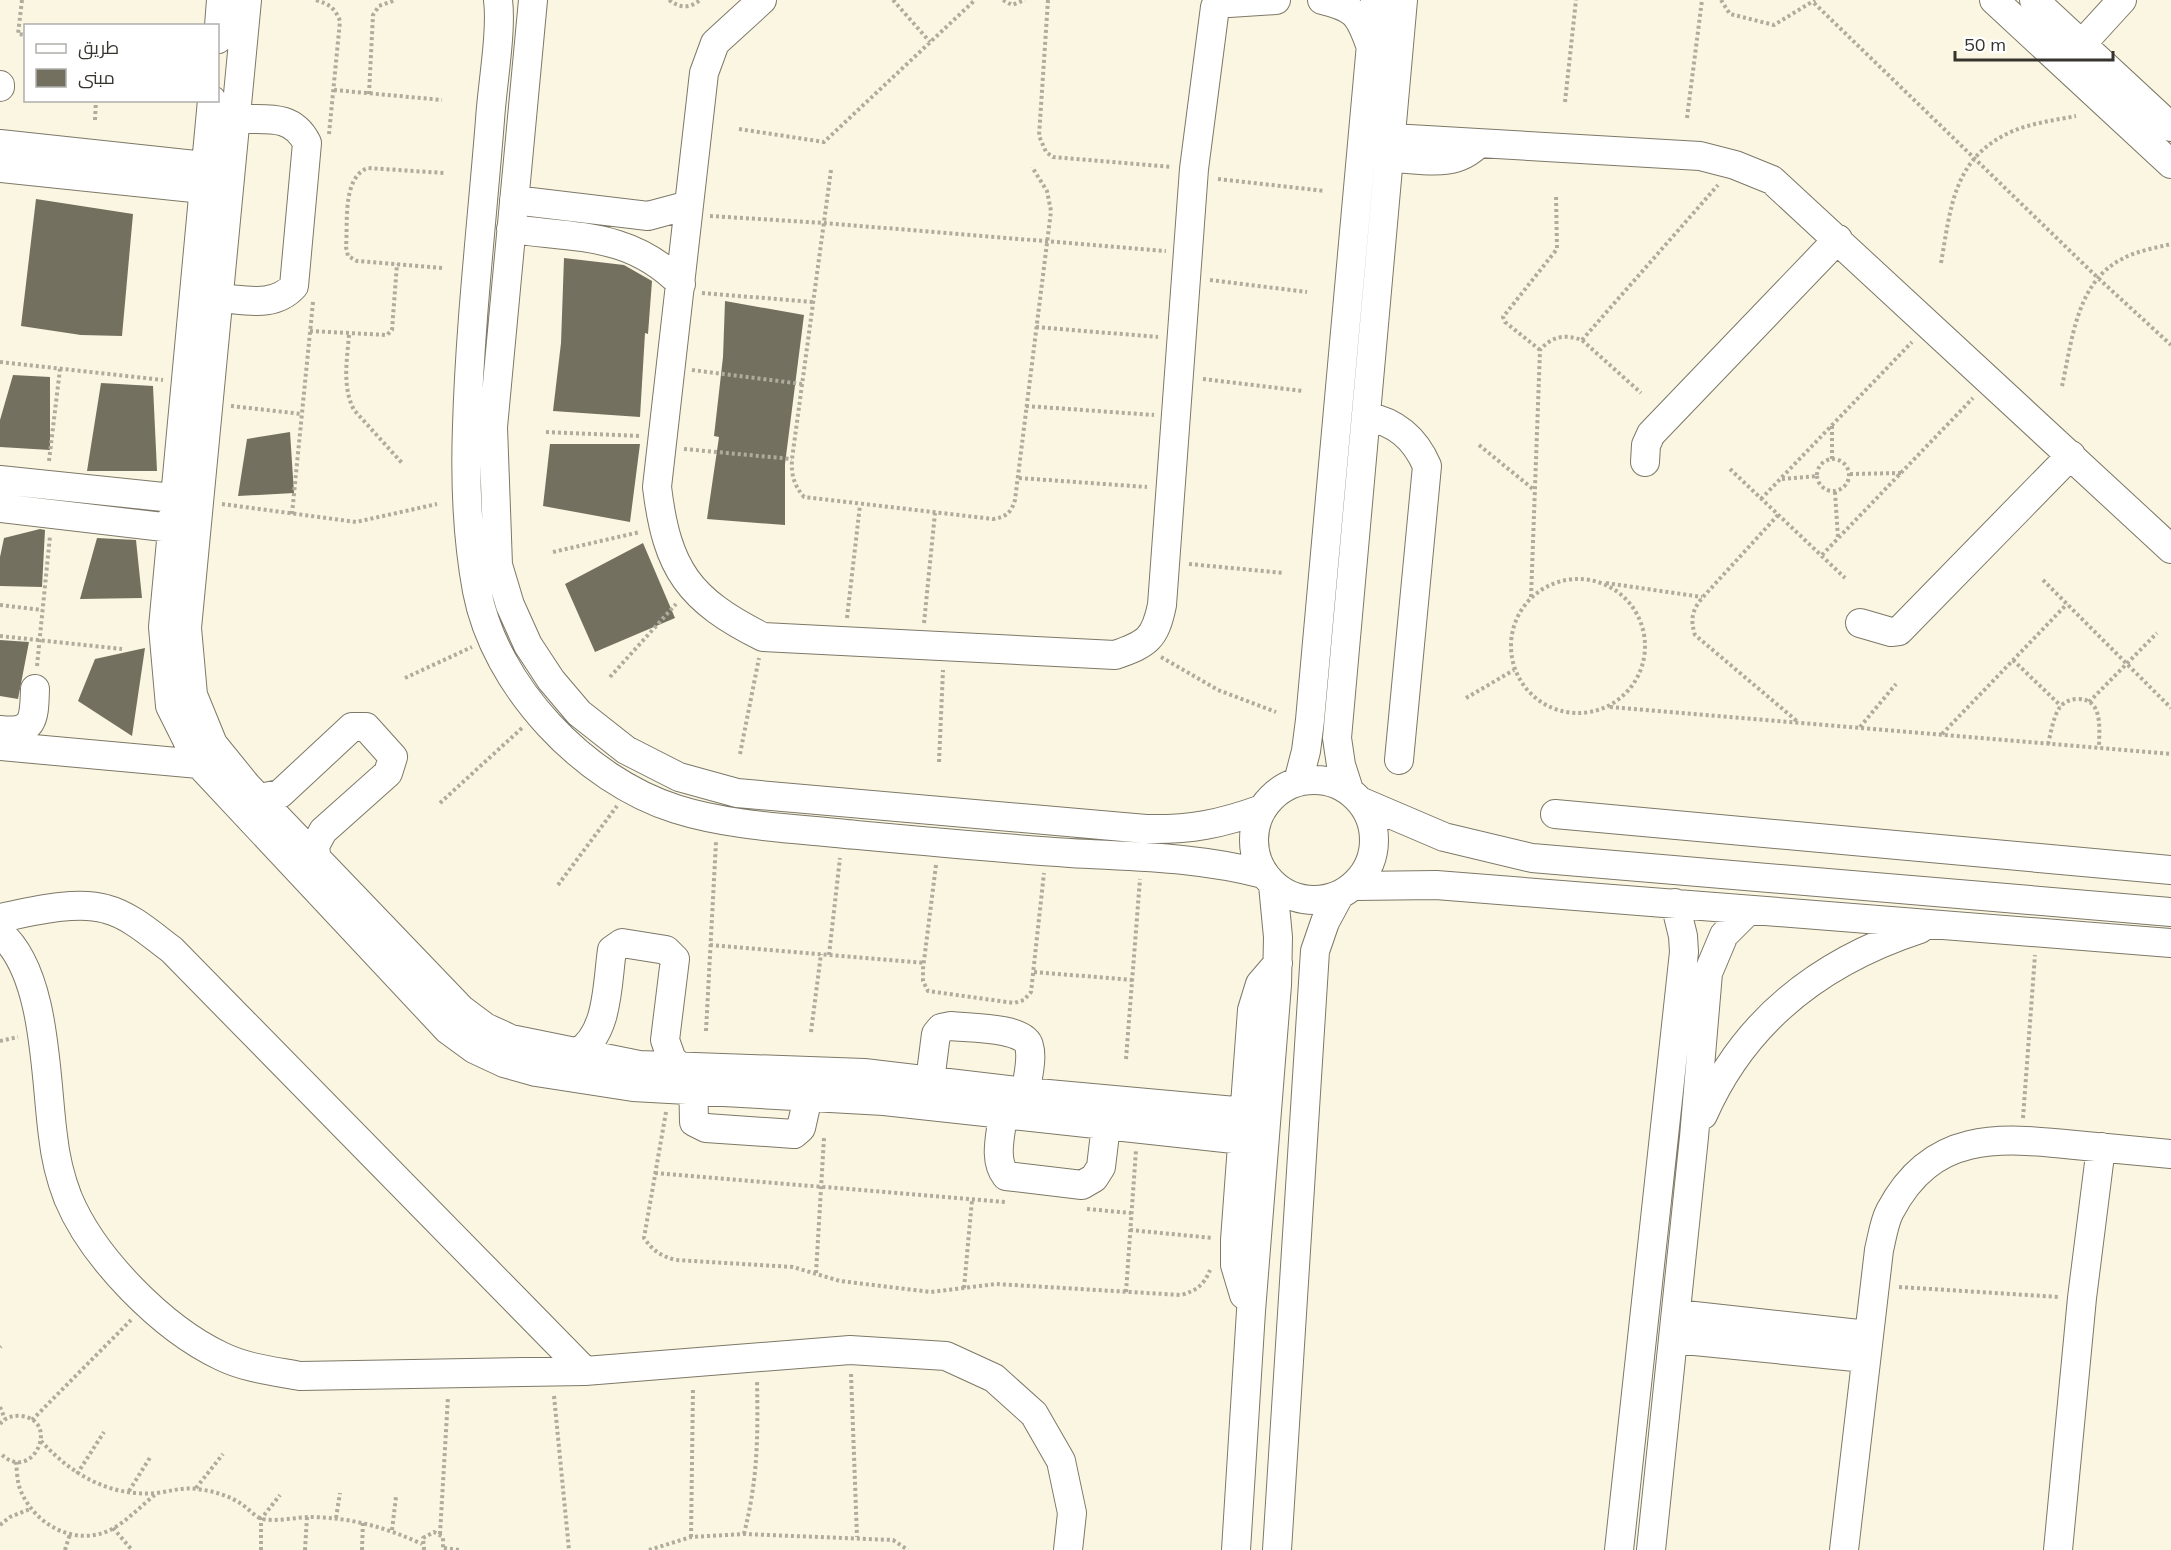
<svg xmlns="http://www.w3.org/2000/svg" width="2171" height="1550" font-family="Mulish,Cairo,sans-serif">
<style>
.building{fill:#74705f}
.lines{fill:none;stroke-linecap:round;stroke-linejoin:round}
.minor-casing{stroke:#7d7867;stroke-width:30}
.path{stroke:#afac9d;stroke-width:4;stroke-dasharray:3 3;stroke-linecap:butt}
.minor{stroke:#fff;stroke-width:28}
</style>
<rect width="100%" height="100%" fill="#faf6e2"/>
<path class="building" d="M36,199L133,214L122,336L81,335L21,326Z
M564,258L624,265L652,281L648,334L645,333L640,417L553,411L561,343Z
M725,301L804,315L785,464V525L707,519L719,437L714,436L723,357Z
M13,375L50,377V450L0,447V420Z
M101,383L153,386L157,471H87Z
M290,432L294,493L238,496L247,439Z
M550,444H640L630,522L543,506Z
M40,529L45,530L42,587L0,586V557L4,538Z
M97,538L136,540L142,598L80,599Z
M643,543L675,618L595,652L565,584Z
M0,640L29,642L18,699L0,696Z
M145,648L132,736L78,701L95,659Z"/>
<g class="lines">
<g class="minor-casing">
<path id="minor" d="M247,0L187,628L193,695L213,744L247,786L461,1009L485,1027L511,1039L639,1065L864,1073L1026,1092L1246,1112
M498,0C502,32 492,86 490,120C482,221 470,324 467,426C465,481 467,537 477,591C495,686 584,780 676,809C730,826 789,828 846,834C921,841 995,848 1070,853C1138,857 1197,857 1263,874
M533,0L493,427L498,565L510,605L528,645L551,680L579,713L626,750L679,777L737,793L1146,829C1190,830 1221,824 1262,809
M762,0L715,43L704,73L657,487C667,570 689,600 763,637L1115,655C1147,644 1155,639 1162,605L1194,169L1215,7
M1322,0C1355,8 1359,14 1370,45
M1994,0L2171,164
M2034,0L2171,127
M1229,3L1276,0
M218,39L221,0
M2069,58L2122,0
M0,85V87
M212,100L163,627L170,706L199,764L448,1030L474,1049L504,1063L536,1072L633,1087L884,1101L1243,1140
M1392,138L1700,156L1735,165L1772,180L2171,549
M0,144L223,168
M1390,158C1424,159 1454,169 1479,143
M0,168L222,191
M514,200L648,216L689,205
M511,229C578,238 631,233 681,284
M219,298C247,300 274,308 294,286L307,143C292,113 266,120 236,119
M1366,416C1396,422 1415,438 1427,466L1399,760
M1645,462L1646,445L1651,434L1838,239
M0,480L192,500
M0,508L189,530
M1860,623L1891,632L1899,631L2071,455
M0,730C35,734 34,718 35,689
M0,746L199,764
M1254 840a60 60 0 1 1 120 0a60 60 0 1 1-120 0Z
M1298,782L1306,751L1310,720L1375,0
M1349,790L1341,765L1337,738L1403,0
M260,798L280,794L352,727H366L393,757L388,773L323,831L315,846L316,854
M1362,802L1444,837L1532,858L2171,912
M1555,814L2171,870
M1355,886L1436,885L2171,943
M0,918C30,912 76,900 106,909C130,915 152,935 172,950L585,1371
M0,933C47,973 45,1078 53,1136C55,1155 61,1180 68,1198C93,1258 162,1328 221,1356C245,1368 273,1371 300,1376L585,1371L850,1350L946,1356L994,1378L1034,1414L1061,1461L1072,1513L1068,1550
M577,1053C609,1034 607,983 612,950L622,943L666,950L675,959L665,1040L672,1060L680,1066
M693,1072L694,1122L706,1128L794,1134L801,1128L808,1097
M930,1081L936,1034L941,1028L951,1026C968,1028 1025,1027 1029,1046C1033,1059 1027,1078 1026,1092
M1003,1114C1001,1135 993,1159 1006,1176L1082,1185L1094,1178L1101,1167L1106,1125
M1703,1115C1745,1019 1822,961 1920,929
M1244,1295L1235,1265V1240L1252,1010L1260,984L1278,963
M1676,1314L1868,1335
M1674,1339L1865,1358
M1236,1550L1251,1311L1277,985L1278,937L1273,885
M1277,1550L1315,951L1325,922L1339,896
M1619,1550L1684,952L1683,936L1675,903
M1651,1550L1694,1137L1708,973L1724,935L1749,910
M1844,1550L1879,1250C1882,1238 1884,1222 1890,1211C1932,1131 1998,1137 2075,1145C2107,1148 2139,1151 2171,1154
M2058,1550L2082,1298L2101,1147"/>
</g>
<path class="path" d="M22,0L18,34L26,35
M316,0C329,4 335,8 340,21L329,134
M669,0C680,8 689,9 700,0
M893,0L930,42
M1003,0L1012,5L1025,0
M1048,0L1039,136L1046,152L1053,157L1172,167
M1721,0L1730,14L1774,25L1815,0
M1814,3L2098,278L2171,345
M334,90L442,100
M369,94L373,15L379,6L396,0
M1565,102L1576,0
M1687,118L1702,0
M95,120L96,100
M739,129L824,142L975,0
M831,170L792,459C791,475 794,485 804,497L993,519C1006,517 1011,513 1015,500L1051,211L1047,191L1032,167
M1218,179L1325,191
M710,216L824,223L1166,251
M1941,263C1951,207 1953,157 2013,131C2032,123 2056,120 2076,116
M442,268L357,261L348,256L346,247C348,223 342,177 368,168L444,173
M1210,280L1307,292
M702,293L813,302
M1036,327L1158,337
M310,331L387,335L392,330L397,264
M349,335C347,360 342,387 354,410L402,463
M1582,340L1718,185
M1540,350L1505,322L1503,317L1557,249L1556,194
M0,362L163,380
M692,370L802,384
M1203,379L1303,391
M2062,386C2072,342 2076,282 2122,259C2136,251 2155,248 2171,244
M231,406L302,414
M1026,406L1154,415
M1832,426V459
M546,432L641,436
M1479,445L1533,489
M684,449L792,459
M1817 475a16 16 0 1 1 32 0a16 16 0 1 1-32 0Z
M49,461L60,369
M1730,469L1845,578
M1850,474L1901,473
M1019,478L1147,487
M1782,479L1817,476
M1835,492L1838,538
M1761,499L1912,342
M222,504L356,522L437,504
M292,514L313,302
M1778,515L1703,597C1692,610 1690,619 1695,635L1798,722
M553,552L640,532
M1822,555L1973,398
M1189,564L1284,573
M1511 646a67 67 0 1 1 134 0a67 67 0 1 1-134 0Z
M2043,580L2171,708
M1606,583L1702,597
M1531,597L1540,350C1552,336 1565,334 1582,340L1641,393
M0,605L42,610
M847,618L860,505
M924,623L935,513
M0,636L122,649
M1161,657L1218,690L1276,712
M2013,660L2061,706
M37,666L50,536
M610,677L676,604
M405,678L472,647
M1466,698L1514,670
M2089,702L2157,633
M1610,707L2171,754
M1860,727L1896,684
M1942,734L2067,604
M2048,744C2051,733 2053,717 2060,707C2064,702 2071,699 2077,699C2104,698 2099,730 2099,748
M740,754L759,658
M939,762L943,670
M440,803L522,728
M936,865L923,969V981L928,991L1014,1003L1024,1000L1031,992L1044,873
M558,885L617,806
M710,945L924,963
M829,955L840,858
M1034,972L1133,980
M706,1031L716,842
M811,1032L821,954
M0,1041L18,1037
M1126,1059L1140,879
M666,1112L644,1238C653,1251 661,1256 676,1260L793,1267L840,1281L931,1292L996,1284L1181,1295C1196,1291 1204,1285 1210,1270
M2023,1118L2035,955
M655,1173L1005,1202
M1087,1209L1131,1213
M1130,1230L1213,1238
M816,1273L824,1138
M1899,1287L2059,1297
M964,1288L972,1200
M1126,1292L1136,1150
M0,1347L1,1346
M851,1374L857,1537
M554,1396L569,1550
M0,1407L5,1419
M32,1420L131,1320
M0,1424C5,1418 12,1415 21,1416C62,1420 32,1486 0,1453
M41,1441C72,1475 110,1497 157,1493C171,1491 183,1487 197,1489C213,1491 227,1495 240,1503C247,1507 255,1517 262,1519C277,1522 297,1517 312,1517C352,1518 385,1527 422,1544
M16,1462C17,1470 17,1481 20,1489C34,1525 77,1549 114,1528C129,1519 143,1504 157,1493
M77,1474L104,1432
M196,1488L223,1454
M129,1491L151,1456
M336,1518L340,1493
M0,1525L10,1517L30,1509
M113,1528L132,1550
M392,1530L396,1497
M440,1534L448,1397
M744,1534C758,1478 758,1437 757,1380
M691,1537L693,1387
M444,1548L459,1550
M65,1550L70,1534
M261,1550V1519L280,1495
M305,1550L307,1517
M362,1550L363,1521
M424,1550L423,1538L434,1532L443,1537V1550
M649,1550L691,1537L744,1534L893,1540L908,1550"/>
<use href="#minor" class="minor"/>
</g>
<rect x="24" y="24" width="195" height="78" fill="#ffffff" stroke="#afaeab" stroke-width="1.5"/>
<rect x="36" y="44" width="30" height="9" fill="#ffffff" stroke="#afaeab" stroke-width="1.5"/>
<text x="78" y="54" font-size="18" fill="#36342d">طريق</text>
<rect x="36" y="69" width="30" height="18" fill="#74705f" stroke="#afaeab" stroke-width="1.5"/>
<text x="78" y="84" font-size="18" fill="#36342d">مبنى</text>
<path d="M1955 51v9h158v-9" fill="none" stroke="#36342d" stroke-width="3"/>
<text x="1964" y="51" font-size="18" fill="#36342d" stroke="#ffffff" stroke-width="4.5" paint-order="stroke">50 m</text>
</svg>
